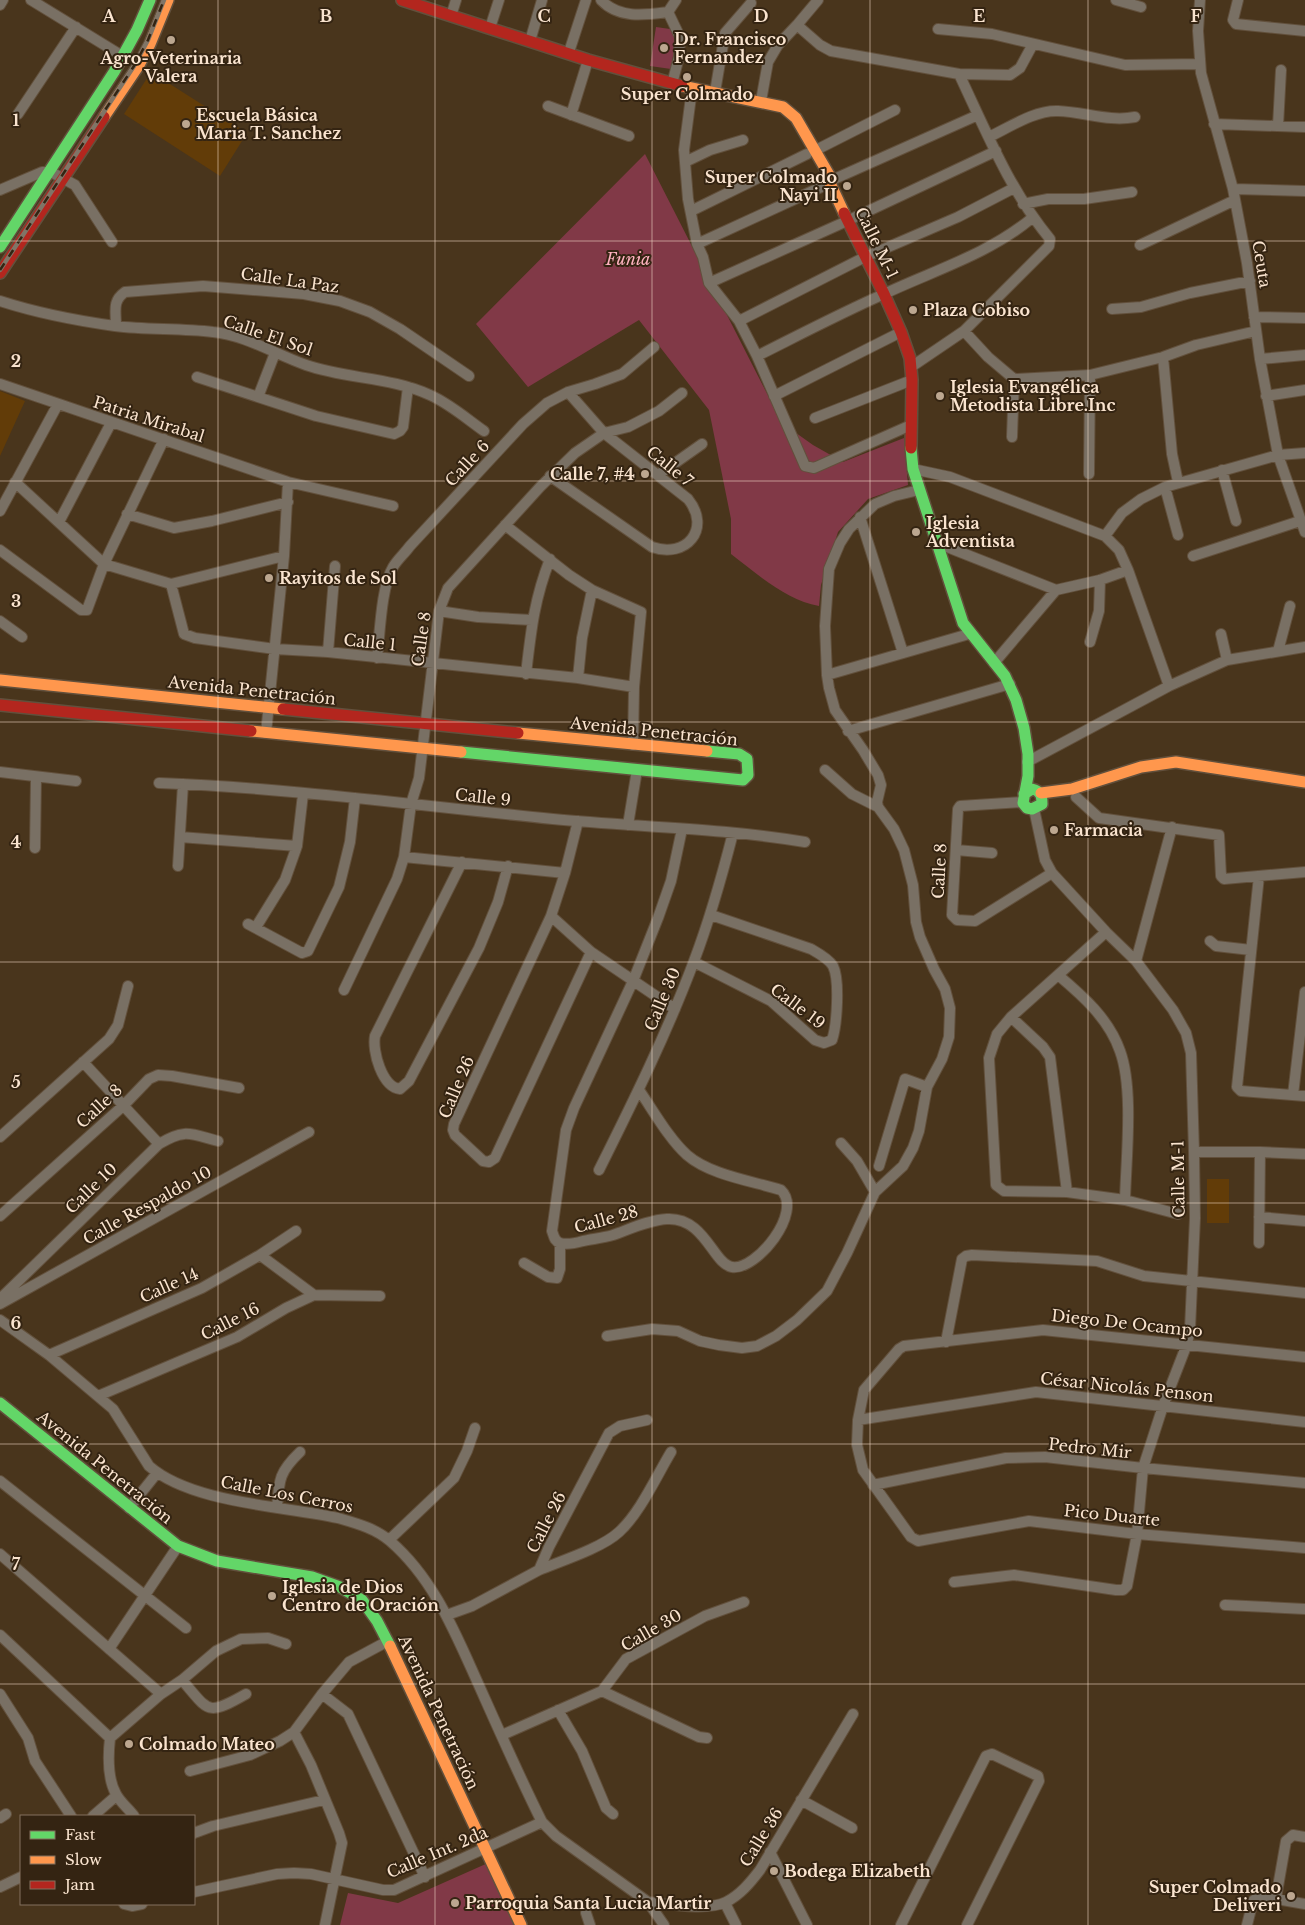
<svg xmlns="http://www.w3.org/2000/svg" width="1305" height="1925" font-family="'Libre Baskerville',serif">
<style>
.built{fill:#623c08}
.green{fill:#813947}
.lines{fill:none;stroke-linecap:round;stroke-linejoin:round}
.street-casing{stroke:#62503c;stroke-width:12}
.fast-casing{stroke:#62503c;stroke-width:14}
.slow-casing{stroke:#62503c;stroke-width:14}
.jam-casing{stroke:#62503c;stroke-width:14}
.street{stroke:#797064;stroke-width:10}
.fast{stroke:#63d668;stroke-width:11}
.slow{stroke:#ff974d;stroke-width:11}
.jam{stroke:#b3261e;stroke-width:11}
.rail-casing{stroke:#807567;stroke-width:4.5}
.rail{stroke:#342412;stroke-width:2.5;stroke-dasharray:8;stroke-linecap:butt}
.grid{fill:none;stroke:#fae4cf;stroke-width:1;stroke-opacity:0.55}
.poi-dot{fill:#bca790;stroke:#342412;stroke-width:2}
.labels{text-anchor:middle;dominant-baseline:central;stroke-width:4;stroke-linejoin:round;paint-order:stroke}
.poi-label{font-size:16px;font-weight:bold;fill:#fae4cf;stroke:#342412;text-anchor:start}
.street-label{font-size:16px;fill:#fae4cf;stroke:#342412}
.park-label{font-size:16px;font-style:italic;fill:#ffb2c0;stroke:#342412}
.grid-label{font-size:16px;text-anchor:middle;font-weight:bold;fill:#fae4cf;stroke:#342412;stroke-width:4;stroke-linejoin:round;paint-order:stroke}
</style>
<rect width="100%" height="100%" fill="#49351c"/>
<path class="built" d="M151,72L247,133L220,176L124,114Z
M0,391L25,401L0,456Z
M1207,1179H1229V1223H1207Z"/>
<path class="green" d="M656,27L677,30L671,69L650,66Z
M645,154L782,423L813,445L843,462L904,438L908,485L868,499L838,532L821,585L819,606C786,600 757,574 731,554V519L709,410L639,320L528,387L476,324Z
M488,1863L517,1925H340L348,1893L398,1903Z"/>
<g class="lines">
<g class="street-casing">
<path id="street" d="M31,0L124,57
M601,0C619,19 645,15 668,12
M1116,0L1141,7
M1200,0L1198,31L1201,73L1233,189L1247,263L1260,359L1278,455L1305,532
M1238,0L1233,20L1236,24L1305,31
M0,5L3,0
M668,12L680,37L679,57L672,84
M668,12L676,0
M451,16L456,0
M797,25L820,45L831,51L959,74C986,131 1010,191 1050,239L1049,246L964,331L911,367
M490,28L499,0
M938,29L992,34L1125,65L1200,64
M530,41L542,0
M569,52L586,0
M959,74L1010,75L1020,68L1033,44
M692,89L684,150L688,199L697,244L703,257L709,283L739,321L757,356L805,466L814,468L911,425
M715,92L725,33L751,3
M761,101L768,62L778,45L797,25L818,0
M548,106L629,136
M18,114L76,27
M571,115L588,60
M1214,124L1305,127
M1278,126L1281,70
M989,137C1010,127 1035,110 1058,111C1085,112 1109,122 1135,117
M816,150L895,110
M685,162L710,150L743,140
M832,180L978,115
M1233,189L1305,191
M0,190L42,172H51L75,185L112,242
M1023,204L1048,199H1084L1132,192
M691,211L807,154
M697,244L830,183
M1140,245L1235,200
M709,283L847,221L996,151
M0,301C34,312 79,321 115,326C147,330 180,328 213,332C245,335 275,354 306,365C346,379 391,377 430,395C450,404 467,419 484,431
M1112,309L1141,307L1190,293L1250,281
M1254,317L1305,318
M739,321L865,257L958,217L1014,188
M116,326C116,311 112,301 125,292L203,286L304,294L340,301L370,312L400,329L469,376
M964,331L988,357L1014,379L1090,375L1163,357L1196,345L1256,331
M757,356C799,335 841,313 884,294C935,270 989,254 1032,218
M1163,357L1172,454L1178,482
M1260,359L1305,355
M197,377L316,416L394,434L400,431L403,427L408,387
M0,384L288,482L393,506
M774,396L901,332
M1266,396L1305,390
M258,397L275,353
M815,418L912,380
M1012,437L1014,379
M913,469L950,477L1105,536L1119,550L1128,570L1169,686
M1222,470L1236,521
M1089,474L1090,375
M658,475L702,444
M550,476L652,547C686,559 712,529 688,499L604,433L568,392
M15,482L104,564L171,584L284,556
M1165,487L1178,535
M0,511L58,404
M127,514L174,528L212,521L288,502
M860,517L903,653
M59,522L111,423
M505,525L569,575L592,590L641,612L634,687L633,745
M1105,536L1122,513L1141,499L1165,487L1278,455L1305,453
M937,543L1056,590L1100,580L1128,570
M0,550L81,610H87L104,564L164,439
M1193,556L1300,521
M171,584L184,634L195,638L275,649L328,652L578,678L634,687
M439,611L478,617L532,620
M0,621L22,637
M1221,634L1227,660
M1090,642L1099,611L1100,580
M1278,651L1290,606
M328,652L335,566
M377,658C380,634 381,587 393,567C397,560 405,553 410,546L523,424L547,403L568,392L595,384L622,374L654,347
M994,663L1056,590
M526,674C531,631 534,600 550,559
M827,675L969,634
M578,678L582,638L592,590
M848,731L1010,684
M266,733L284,556L288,482
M1027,762L1169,686L1227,660L1305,647
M825,770L852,794L878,807
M0,772L76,781
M159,783C291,788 422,806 553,819C637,827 722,828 805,842
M1076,797L1099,818L1219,835L1221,876L1224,879L1305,872
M1023,802L960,806L958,809L952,915L957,920L975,921L1052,873
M578,821L565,873L551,916L454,1124L453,1130L455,1135L483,1161L489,1162L495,1158L591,952
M628,825L637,770
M180,837L297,846
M35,848L36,777
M956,850L992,853
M404,857L565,873
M462,862L375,1036C372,1051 382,1087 400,1089L409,1081L479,948L498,902L508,866
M178,866L183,784
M1259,876L1237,1087L1241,1091L1305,1096
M551,916L591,952L675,1009
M248,924L302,953L308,951L339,887L350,842L355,798
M256,927L285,880L297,846L303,794
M1106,932L1011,1017L997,1034L989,1058L996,1185L1004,1191L1067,1192L1125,1200L1178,1214
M1210,941L1216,946L1251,950
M1136,961L1172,827
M694,962L771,1001L815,1040L824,1043L832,1040C837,1025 840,980 833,966C829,959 818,953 811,949L711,915
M1058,975C1083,996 1109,1019 1120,1051C1134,1089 1126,1159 1125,1200
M344,990L397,879L404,857L411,804L419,778L439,611L448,588L540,487L575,453L604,433L628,427L659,411L682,393
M1011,1017L1043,1047L1050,1057L1067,1192
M83,1062L159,1144
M639,1090C653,1110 669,1139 687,1155C710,1175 752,1181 781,1190C804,1212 756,1271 732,1267C713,1264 705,1217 667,1219C649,1220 630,1229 613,1235C603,1238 592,1239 583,1241C576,1243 567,1245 560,1243C554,1241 554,1236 552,1231L566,1130L574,1108L633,981L658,918L671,881L682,829
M1293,1095L1305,992
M0,1137L109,1039L118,1025L128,986
M841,1143L857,1161L875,1192
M1194,1152H1260L1305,1154
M879,1166L905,1079L927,1087
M599,1170C633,1102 667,1033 694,961C710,919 722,876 733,833
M0,1216L124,1105L149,1079L158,1075L172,1076L239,1088
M1259,1217L1305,1221
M1259,1243L1260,1152
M260,1255L314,1295
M524,1263L548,1277L557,1278L560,1269V1243
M0,1299L159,1144C185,1128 191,1134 218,1141
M0,1304L309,1132
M0,1320L49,1355L113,1409L149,1466C191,1503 283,1506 338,1518C355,1523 375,1528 390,1541C433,1578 454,1630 477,1681C498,1728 519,1776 542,1822L556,1836L648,1902L664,1925
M607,1336L652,1329L678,1331L700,1341L719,1345L742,1348L757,1346L776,1336L797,1320L827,1291L847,1253L875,1192L903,1166L913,1148L919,1131L927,1087L942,1059L949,1037L950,1008L945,989L934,969L920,937L916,922L913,885L904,850L894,829L878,807L877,802L881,785L878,775L863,750L835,710L829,688L827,675L825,626L829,569L840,543L849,529L875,504L894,496L919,490
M946,1342L962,1259L966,1256L972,1255L1097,1261L1144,1276L1305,1293
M49,1355L202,1288L260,1255L296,1231
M1305,1357L1043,1330L904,1346L899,1349L864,1390L858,1420L857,1445L863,1470L911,1537L918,1541L1029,1521L1137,1534L1305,1548
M98,1396L237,1337L286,1308L314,1295L380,1296
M858,1420L1036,1392L1305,1422
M0,1481L186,1628
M873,1485L1006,1458L1045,1457L1143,1468L1305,1483
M129,1508L157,1473
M277,1508C279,1480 279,1472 300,1452
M389,1540L454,1478L467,1451L475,1428
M0,1554L161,1694
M539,1570C561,1561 602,1548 619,1532C640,1513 656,1477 671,1452
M954,1582L1014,1575L1116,1590H1123L1127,1586L1137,1534L1143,1468L1163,1406L1187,1344L1190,1329L1195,1218L1194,1152L1191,1053L1186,1033L1173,1010L1136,961L1106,932L1052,873L1045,860L1034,809
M1225,1605L1305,1609
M447,1615L472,1606L539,1570L549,1547L609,1433L620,1426L647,1420
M0,1635L110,1738C108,1756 107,1778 116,1794C120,1802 129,1809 134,1816
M109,1649L178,1546
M182,1680C209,1711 206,1717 246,1694
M602,1691L699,1737L707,1738
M0,1694L28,1738L35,1761L71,1816
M322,1694L348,1714L425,1877
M558,1710L582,1751L606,1808L613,1814
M294,1732L311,1765L339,1833L342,1843L325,1925
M502,1735L602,1691L626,1659L705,1616L744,1602
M110,1738L161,1694L182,1680L216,1651L241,1639L268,1638L286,1644
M190,1771L250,1755L280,1741L294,1732L322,1694L349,1662L388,1641
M801,1800L852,1828
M93,1816L116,1796
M0,1818L6,1814
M194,1833L213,1826L324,1800
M770,1852L807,1925
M0,1887L21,1877
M194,1892L277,1874L294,1873L311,1874L383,1890H394L542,1822
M1276,1898L1286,1841L1293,1835L1305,1837
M648,1902C668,1904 708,1911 726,1902C740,1895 750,1883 760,1870L853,1714
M725,1903L736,1925
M124,1904L132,1906L142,1904
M586,1913L590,1925
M901,1925L986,1756L992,1754L1038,1776L1039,1781L967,1925
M1247,1925L1253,1901L1258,1897H1265L1305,1904"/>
</g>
<g class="fast-casing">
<path id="fast" d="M0,247L114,72L137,30L150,0
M911,448L913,469L963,623L1005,676L1016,700L1024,728L1028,754V776L1023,803L1027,808L1032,809L1042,804C1042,796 1041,791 1032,789L1024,794
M461,752L743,780L748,775L747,759L739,754L707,751
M0,1403L178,1546L217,1561L312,1577L340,1587L362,1600L377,1621L390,1646"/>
</g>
<g class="slow-casing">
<path id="slow" d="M682,86L783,107L796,118L832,180L830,183L844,213
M104,117L139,65L150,44L168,0
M0,680L283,709
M251,731L461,752
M518,733L707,751
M1041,793L1072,789L1141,767L1176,762L1305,782
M390,1646L521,1925"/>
</g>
<g class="jam-casing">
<path id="jam" d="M402,0L588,60L682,86
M844,213L884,294L901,332L910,358L912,380L911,448
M0,273L104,117
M0,705L251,731
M283,709L518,733"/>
</g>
<use href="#street" class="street"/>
<use href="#fast" class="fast"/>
<use href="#slow" class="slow"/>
<use href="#jam" class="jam"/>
<g class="rail-casing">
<path id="rail" d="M0,270L134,66L148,40L164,0"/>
</g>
<use href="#rail" class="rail"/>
</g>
<path class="grid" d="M218,0V1925M435,0V1925M652,0V1925M870,0V1925M1088,0V1925M0,241H1305M0,481H1305M0,722H1305M0,962H1305M0,1203H1305M0,1444H1305M0,1684H1305"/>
<g class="poi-dot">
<circle cx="171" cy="40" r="5"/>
<circle cx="664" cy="48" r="5"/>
<circle cx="687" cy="77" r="5"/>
<circle cx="186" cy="124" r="5"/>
<circle cx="847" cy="186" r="5"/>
<circle cx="913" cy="310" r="5"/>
<circle cx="940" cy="396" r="5"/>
<circle cx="645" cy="474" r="5"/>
<circle cx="916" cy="532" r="5"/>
<circle cx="269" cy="578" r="5"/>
<circle cx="1054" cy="830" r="5"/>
<circle cx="272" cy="1596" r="5"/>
<circle cx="129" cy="1744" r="5"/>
<circle cx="774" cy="1871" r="5"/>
<circle cx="1291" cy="1896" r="5"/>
<circle cx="455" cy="1903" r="5"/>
</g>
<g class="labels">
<g class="poi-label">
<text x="674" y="39">Dr. Francisco<tspan x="674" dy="18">Fernandez</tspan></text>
<text x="171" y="58" text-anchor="middle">Agro-Veterinaria<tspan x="171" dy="18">Valera</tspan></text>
<text x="687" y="94" text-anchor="middle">Super Colmado</text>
<text x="196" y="115">Escuela Básica<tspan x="196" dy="18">Maria T. Sanchez</tspan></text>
<text x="837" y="177" text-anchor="end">Super Colmado<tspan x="837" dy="18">Nayi II</tspan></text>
<text x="923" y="310">Plaza Cobiso</text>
<text x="950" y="387">Iglesia Evangélica<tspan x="950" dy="18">Metodista Libre.Inc</tspan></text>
<text x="635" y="474" text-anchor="end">Calle 7, #4</text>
<text x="926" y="523">Iglesia<tspan x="926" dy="18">Adventista</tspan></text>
<text x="279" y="578">Rayitos de Sol</text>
<text x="1064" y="830">Farmacia</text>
<text x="282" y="1587">Iglesia de Dios<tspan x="282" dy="18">Centro de Oración</tspan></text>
<text x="139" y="1744">Colmado Mateo</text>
<text x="784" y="1871">Bodega Elizabeth</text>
<text x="1281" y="1887" text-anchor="end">Super Colmado<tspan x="1281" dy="18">Deliveri</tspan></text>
<text x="465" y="1903">Parroquia Santa Lucia Martir</text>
</g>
<g class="street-label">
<text transform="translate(877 243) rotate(64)">Calle M-1</text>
<text transform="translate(1262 264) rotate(81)">Ceuta</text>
<text transform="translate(290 280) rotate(8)">Calle La Paz</text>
<text transform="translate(268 335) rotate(19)">Calle El Sol</text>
<text transform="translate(149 419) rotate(18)">Patria Mirabal</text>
<text transform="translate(467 463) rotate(-47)">Calle 6</text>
<text transform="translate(670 466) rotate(39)">Calle 7</text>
<text transform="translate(421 639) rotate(-82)">Calle 8</text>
<text transform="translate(370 642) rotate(6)">Calle 1</text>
<text transform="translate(252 690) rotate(6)">Avenida Penetración</text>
<text transform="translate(654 731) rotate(6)">Avenida Penetración</text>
<text transform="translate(483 797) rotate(6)">Calle 9</text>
<text transform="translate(939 871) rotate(-87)">Calle 8</text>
<text transform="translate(662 999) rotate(-67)">Calle 30</text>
<text transform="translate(798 1006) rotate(37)">Calle 19</text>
<text transform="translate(456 1087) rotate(-67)">Calle 26</text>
<text transform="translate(99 1106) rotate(-43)">Calle 8</text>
<text transform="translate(1178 1179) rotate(-91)">Calle M-1</text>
<text transform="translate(91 1188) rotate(-44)">Calle 10</text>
<text transform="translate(147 1205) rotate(-29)">Calle Respaldo 10</text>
<text transform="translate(606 1219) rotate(-15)">Calle 28</text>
<text transform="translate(169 1285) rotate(-24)">Calle 14</text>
<text transform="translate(230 1321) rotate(-27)">Calle 16</text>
<text transform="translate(1127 1323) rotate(6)">Diego De Ocampo</text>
<text transform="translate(1127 1387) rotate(6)">César Nicolás Penson</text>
<text transform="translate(1090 1448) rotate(6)">Pedro Mir</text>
<text transform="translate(105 1467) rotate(39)">Avenida Penetración</text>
<text transform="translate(287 1494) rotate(11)">Calle Los Cerros</text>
<text transform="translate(1112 1515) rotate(6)">Pico Duarte</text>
<text transform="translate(546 1522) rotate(-63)">Calle 26</text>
<text transform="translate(651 1630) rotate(-30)">Calle 30</text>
<text transform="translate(439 1712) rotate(65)">Avenida Penetración</text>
<text transform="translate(761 1837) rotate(-58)">Calle 36</text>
<text transform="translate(437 1852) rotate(-23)">Calle Int. 2da</text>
</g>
<g class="park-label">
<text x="628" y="259">Funia</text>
</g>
</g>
<g class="grid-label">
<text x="109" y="22">A</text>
<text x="326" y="22">B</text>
<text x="544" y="22">C</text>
<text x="761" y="22">D</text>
<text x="979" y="22">E</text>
<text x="1196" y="22">F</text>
<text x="16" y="126">1</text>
<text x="16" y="367">2</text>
<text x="16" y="607">3</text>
<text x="16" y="848">4</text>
<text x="16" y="1088">5</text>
<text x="16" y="1329">6</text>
<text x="16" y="1570">7</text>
</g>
<rect x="20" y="1815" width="175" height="90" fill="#342412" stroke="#83715e"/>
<rect x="30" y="1831" width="25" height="8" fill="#63d668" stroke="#83715e"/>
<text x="65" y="1840" font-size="15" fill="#fae4cf">Fast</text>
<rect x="30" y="1856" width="25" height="8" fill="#ff974d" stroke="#83715e"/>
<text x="65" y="1865" font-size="15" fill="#fae4cf">Slow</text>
<rect x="30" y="1881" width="25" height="8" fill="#b3261e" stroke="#83715e"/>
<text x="65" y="1890" font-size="15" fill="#fae4cf">Jam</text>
</svg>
